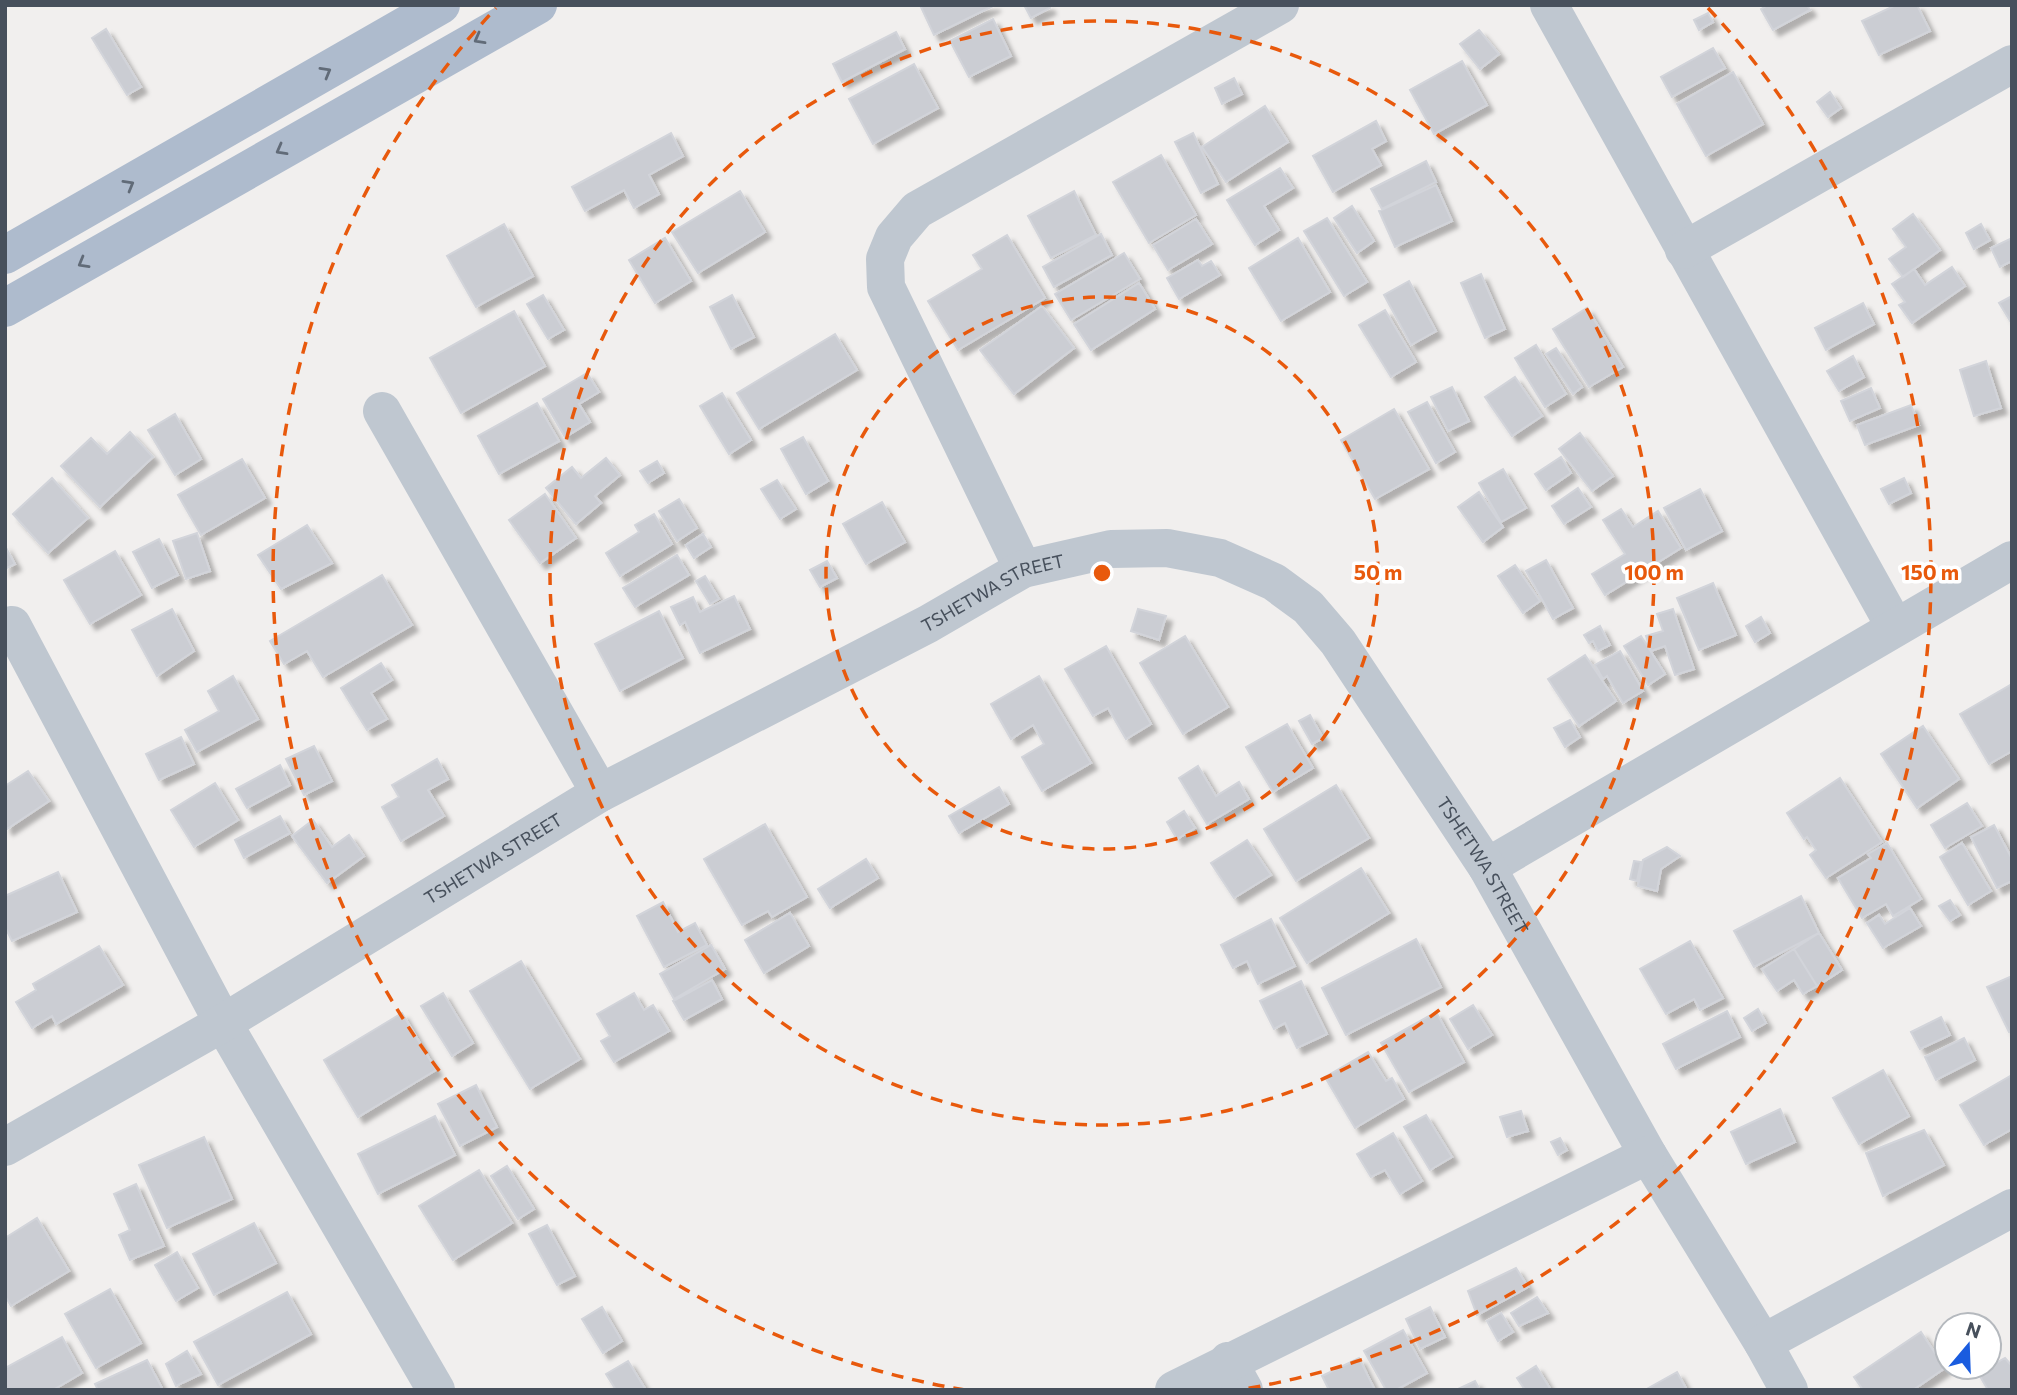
<svg xmlns="http://www.w3.org/2000/svg" width="2017" height="1395" font-family="Commissioner,sans-serif">
<style>
.building{fill:#cbcdd3;stroke:#d2d4da;stroke-width:2;filter:url(#shadow)}
.lines{fill:none;stroke-linecap:round;stroke-linejoin:round}
.minor{stroke:#bfc7d0;stroke-width:38}
.major{stroke:#aebbcd;stroke-width:38}
.oneway{stroke:#616b78}
.ring{fill:none;stroke:#e8590c;stroke-width:3.5;stroke-dasharray:12 9}
.labels{text-anchor:middle;dominant-baseline:central;stroke-width:7;stroke-linejoin:round;paint-order:stroke}
.street-label{font-size:18px;fill:#47505c;stroke:#fff}
.centre{fill:#e8590c;stroke:#fff;stroke-width:3.5}
.ring-label{font-size:21px;text-anchor:middle;font-weight:bold;fill:#e8590c;stroke:#fff;stroke-width:7;stroke-linejoin:round;paint-order:stroke}
</style>
<defs>
<filter id="shadow"><feDropShadow dx="6" dy="6" stdDeviation="2" flood-color="#0004"/></filter>
</defs>
<rect width="100%" height="100%" fill="#f1efee"/>
<path class="building" d="M920,5H995L934,35Z
M1024,5H1048L1050,8L1031,18Z
M1768,5H1807L1810,10L1773,30L1761,9Z
M1896,5H1917L1930,31L1879,55L1862,21Z
M1708,13L1713,22L1699,30L1694,20Z
M993,19L1011,56L969,77L950,41Z
M106,29L141,87L127,95L92,38Z
M1479,30L1499,54L1480,69L1460,44Z
M896,32L905,49L842,82L833,64Z
M1713,48L1725,68L1672,97L1661,77Z
M1462,61L1487,105L1434,134L1410,90Z
M914,64L938,108L873,144L849,99Z
M1733,72L1763,124L1706,156L1677,104Z
M1234,78L1242,94L1222,104L1215,88Z
M1830,92L1841,108L1828,117L1817,102Z
M1265,106L1288,142L1226,182L1202,147Z
M1376,121L1386,141L1372,149L1381,165L1333,192L1313,156Z
M671,133L683,156L649,175L659,194L634,208L624,190L585,211L572,187Z
M1193,133L1218,184L1201,193L1175,142Z
M1161,155L1196,215L1149,243L1113,182Z
M1426,161L1436,182L1382,209L1371,189Z
M1280,168L1293,188L1264,206L1279,230L1255,245L1227,200Z
M1436,185L1452,221L1395,247L1379,211Z
M740,191L765,232L698,273L672,232Z
M1074,191L1096,235L1051,258L1028,216Z
M1352,206L1374,241L1357,253L1334,218Z
M1913,214L1940,250L1903,277L1889,259L1906,247L1893,229Z
M1327,218L1367,282L1344,296L1304,231Z
M1196,219L1212,244L1168,270L1153,245Z
M504,224L533,276L476,307L447,256Z
M1981,224L1990,240L1974,249L1966,233Z
M1101,234L1112,255L1054,287L1043,267Z
M1007,235L1045,298L958,350L928,301L982,269L973,255Z
M665,238L691,281L655,303L629,260Z
M1298,238L1330,292L1281,321L1249,268Z
M2012,238V261L2000,267L1991,248Z
M1124,253L1140,279L1071,320L1055,294Z
M1198,260L1202,266L1211,261L1220,275L1179,299L1167,278Z
M1952,267L1965,286L1912,323L1899,305L1905,302L1892,284L1914,269L1925,285Z
M1481,274L1505,329L1485,338L1461,283Z
M1409,281L1436,331L1411,345L1384,295Z
M1139,283L1155,309L1091,350L1074,324Z
M543,295L564,330L548,339L527,304Z
M732,295L754,337L731,349L710,307Z
M2012,296V324L1999,303Z
M1863,303L1874,324L1826,350L1815,328Z
M1042,306L1074,348L1014,394L980,350Z
M1587,308L1623,367L1589,387L1553,329Z
M1385,310L1416,362L1391,377L1359,325Z
M514,311L545,366L461,413L430,358Z
M835,334L857,370L759,429L737,393Z
M1536,345L1566,394L1545,407L1515,358Z
M1556,348L1582,387L1573,394L1546,354Z
M1853,356L1864,377L1839,391L1827,371Z
M1986,361L2001,408L1974,416L1960,370Z
M587,373L599,392L579,404L590,422L565,437L543,399Z
M1515,377L1542,416L1512,436L1485,397Z
M1452,387L1469,421L1448,431L1431,397Z
M1871,388L1880,408L1850,421L1841,401Z
M722,393L751,440L729,454L700,406Z
M1427,402L1455,452L1436,463L1408,412Z
M537,403L559,441L499,474L478,436Z
M1911,405L1919,425L1865,445L1857,425Z
M1394,409L1429,469L1375,499L1341,440Z
M175,414L201,459L175,475L148,430Z
M130,432L153,457L100,507L61,466L91,438L107,454Z
M1580,433L1613,476L1592,491L1559,449Z
M803,437L828,481L806,494L781,449Z
M1561,457L1571,473L1546,490L1535,474Z
M606,458L620,475L595,496L601,503L576,524L546,488L572,467L581,478Z
M242,459L265,498L201,535L178,495Z
M657,461L664,473L648,483L640,471Z
M1503,469L1526,508L1501,522L1479,483Z
M52,478L88,518L48,553L13,514Z
M1904,478L1911,493L1889,504L1881,489Z
M777,480L796,509L780,519L761,489Z
M1578,488L1591,507L1564,524L1552,506Z
M1700,489L1722,531L1686,550L1664,508Z
M1479,492L1503,527L1483,542L1458,507Z
M545,494L576,538L540,563L509,520Z
M679,499L697,528L677,541L659,511Z
M882,502L905,542L866,564L843,524Z
M1621,509L1633,527L1658,511L1681,548L1605,595L1592,574L1625,554L1603,520Z
M654,514L672,544L620,576L606,553L639,532L635,525Z
M307,525L332,563L281,589L258,555Z
M197,533L210,571L186,579L173,541Z
M703,534L711,547L694,558L686,545Z
M159,539L178,575L152,588L133,552Z
M5,546L15,564L5,569Z
M115,551L141,595L90,624L64,580Z
M677,555L689,575L635,607L623,588Z
M1546,560L1573,608L1553,619L1526,571Z
M827,561L837,578L820,587L810,570Z
M1515,565L1540,601L1523,613L1498,576Z
M382,575L412,625L323,677L307,651L284,664L270,641Z
M705,576L719,599L710,604L696,581Z
M1713,583L1736,635L1699,650L1677,598Z
M734,596L750,629L700,653L685,622L680,625L671,607L693,597L700,612Z
M172,609L194,651L157,676L132,630Z
M1138,609L1166,616L1159,640L1131,631Z
M1673,609L1694,669L1675,675L1665,646L1651,651L1646,636L1663,631L1657,614Z
M659,611L683,658L620,691L595,644Z
M1761,617L1770,633L1755,642L1746,626Z
M1600,626L1610,645L1598,651L1593,641L1589,643L1584,635Z
M1185,636L1228,707L1183,734L1140,663Z
M1641,636L1665,674L1648,685L1624,646Z
M1106,646L1151,724L1126,739L1108,708L1093,716L1065,669Z
M1620,651L1643,691L1623,703L1607,676L1603,679L1595,665Z
M1585,655L1616,701L1579,726L1548,679Z
M381,663L392,680L371,693L387,719L367,730L341,688Z
M233,676L258,719L197,752L185,730L219,711L208,691Z
M1039,676L1091,763L1042,791L1022,757L1044,744L1033,725L1011,739L991,704Z
M2012,684V751L1989,764L1960,714Z
M1310,715L1323,738L1312,744L1299,721Z
M1570,720L1580,737L1565,747L1554,728Z
M1287,724L1313,768L1273,792L1246,747Z
M1923,726L1959,779L1917,808L1881,754Z
M181,737L194,764L159,780L146,754Z
M314,746L332,781L304,795L286,759Z
M437,759L448,779L428,790L444,816L401,841L382,807L399,797L392,785Z
M280,765L290,785L247,808L236,789Z
M1198,766L1216,796L1239,782L1249,799L1207,824L1179,778Z
M28,771L49,801L7,829L5,826V786Z
M1840,778L1882,842L1826,878L1810,855L1816,850L1807,837L1804,839L1787,813Z
M215,783L238,820L194,847L171,810Z
M1336,785L1369,838L1296,881L1264,829Z
M999,787L1009,804L959,833L949,816Z
M1967,803L1982,826L1945,848L1931,825Z
M1184,811L1195,828L1177,839L1167,822Z
M280,816L290,833L244,858L235,840Z
M313,820L332,847L349,835L364,856L327,883L292,836Z
M765,824L807,897L772,917L768,911L742,925L704,859Z
M1994,825L2012,859V881L1997,888L1971,837Z
M1247,840L1271,875L1234,898L1211,863Z
M1887,843L1921,899L1893,916L1886,904L1862,918L1838,878L1871,858L1868,854Z
M1962,843L1991,891L1968,905L1940,857Z
M1667,847L1680,856L1661,869L1657,891L1638,886L1643,860Z
M866,859L878,878L830,908L818,889Z
M1634,861L1641,862L1637,881L1630,879Z
M1361,868L1389,913L1307,963L1280,918Z
M58,872L77,912L12,941L5,927V896Z
M1801,896L1819,933L1754,967L1734,931Z
M1950,900L1960,915L1950,921L1939,906Z
M663,902L678,932L695,923L707,945L664,967L637,916Z
M1910,908L1921,926L1883,948L1867,923L1879,915L1885,924Z
M790,913L809,946L764,973L745,940Z
M1271,919L1295,966L1258,984L1247,961L1233,968L1221,945Z
M1819,933L1842,970L1817,986L1794,949Z
M1416,939L1441,987L1346,1035L1322,988Z
M1690,941L1723,998L1700,1010L1694,999L1666,1014L1640,969Z
M711,945L725,969L674,999L660,974Z
M99,946L123,985L56,1024L52,1016L32,1028L16,1002L36,990L33,984Z
M1794,949L1817,986L1803,994L1794,980L1777,991L1762,969Z
M521,961L580,1059L530,1089L470,991Z
M2012,976V1031L2009,1032L1987,987Z
M712,980L722,999L684,1020L673,1001Z
M1301,981L1327,1034L1297,1048L1285,1023L1274,1029L1260,1001Z
M443,993L473,1043L452,1056L421,1006Z
M634,993L644,1010L653,1005L669,1031L614,1062L601,1041L610,1036L597,1014Z
M1473,1005L1492,1035L1468,1049L1450,1019Z
M1758,1009L1766,1023L1752,1031L1744,1018Z
M1727,1011L1740,1037L1676,1069L1663,1044Z
M1436,1012L1464,1062L1409,1092L1381,1043Z
M402,1013L436,1070L358,1117L324,1060Z
M1941,1017L1950,1035L1920,1049L1911,1032Z
M1964,1038L1975,1060L1936,1080L1925,1057Z
M1368,1052L1386,1081L1392,1078L1404,1099L1355,1128L1325,1077Z
M1883,1070L1909,1116L1859,1144L1833,1098Z
M2012,1075V1129L1984,1145L1960,1105Z
M476,1085L497,1127L460,1146L438,1104Z
M1780,1109L1795,1142L1746,1164L1731,1132Z
M1521,1111L1528,1131L1507,1137L1500,1117Z
M1426,1115L1452,1157L1430,1170L1404,1127Z
M435,1116L455,1155L378,1194L358,1154Z
M1924,1130L1944,1165L1883,1196L1866,1153Z
M1393,1133L1422,1181L1400,1194L1385,1170L1371,1177L1357,1154Z
M204,1137L232,1199L167,1228L139,1165Z
M1560,1138L1567,1150L1558,1155L1551,1142Z
M507,1166L534,1209L518,1219L491,1176Z
M479,1170L512,1223L453,1260L419,1206Z
M136,1184L164,1246L130,1260L119,1235L130,1230L114,1194Z
M37,1218L69,1271L11,1306L5,1296V1238Z
M254,1223L276,1263L214,1295L193,1254Z
M547,1225L575,1276L557,1285L529,1234Z
M177,1252L198,1288L176,1301L155,1265Z
M1516,1268L1528,1287L1477,1315L1468,1291Z
M110,1289L141,1343L96,1368L65,1314Z
M287,1292L311,1334L218,1385L194,1342Z
M1537,1297L1548,1313L1519,1326L1511,1313Z
M602,1307L622,1341L603,1353L582,1319Z
M1430,1307L1445,1337L1420,1349L1406,1319Z
M1501,1313L1513,1332L1498,1341L1487,1321Z
M1403,1330L1427,1373L1396,1390H1386L1364,1351Z
M1921,1332L1945,1368L1913,1390H1863L1854,1377Z
M62,1337L82,1373L53,1390H5V1368Z
M187,1351L201,1374L176,1386L166,1364Z
M1359,1358L1375,1390H1329L1322,1376Z
M2005,1358L2012,1366V1390H1988L1978,1373Z
M147,1360L162,1388L159,1390H98L95,1384Z
M628,1361L646,1390H616L606,1374Z
M1536,1366L1551,1390H1525L1517,1378Z
M1677,1372L1687,1390H1645Z
M1475,1381L1480,1390H1456Z"/>
<g class="lines">
<g class="minor">
<path d="M1549,5L1895,627"/>
<path d="M1684,250L2012,64"/>
<path d="M382,411L600,793"/>
<path d="M1023,569L886,287L885,259L894,237L917,210L1280,5"/>
<path d="M12,625L223,1023L436,1390"/>
<path d="M1487,867L2012,560"/>
<path id="s1" d="M5,1147L223,1023L600,793L928,624L1023,569L1111,549L1167,548L1220,558L1274,582L1308,607L1338,642L1487,867L1648,1155L1763,1343L1789,1390"/>
<path d="M1763,1343L2012,1208"/>
<path d="M1228,1361L1244,1390"/>
<path d="M1174,1390L1648,1155"/>
</g>
<path class="major" d="M5,255L441,5
M5,308L538,5"/>
</g>
<defs><path id="oneway-chevron" d="M-2-3.5L2.5 0L-2 3.5" fill="none" stroke-width="1.6" stroke-linecap="round" stroke-linejoin="round" transform="scale(1.75)"/></defs>
<g class="oneway">
<use href="#oneway-chevron" transform="translate(479 39) rotate(151)"/>
<use href="#oneway-chevron" transform="translate(326 72) rotate(-30)"/>
<use href="#oneway-chevron" transform="translate(281 150) rotate(151)"/>
<use href="#oneway-chevron" transform="translate(129 185) rotate(-30)"/>
<use href="#oneway-chevron" transform="translate(83 263) rotate(150)"/>
</g>
<g class="ring">
<circle cx="1102" cy="573" r="276"/>
<circle cx="1102" cy="573" r="552"/>
<path d="M965 1390A828 828 0 0 1 496 8M1708 8A828 828 0 0 1 1239 1390"/>
</g>
<g class="labels">
<g class="street-label">
<text stroke="none"><textPath href="#s1" startOffset="1134">TSHETWA STREET</textPath></text>
<text stroke="none"><textPath href="#s1" startOffset="567">TSHETWA STREET</textPath></text>
<text stroke="none"><textPath href="#s1" startOffset="1785">TSHETWA STREET</textPath></text>
</g>
</g>
<circle cx="1102" cy="573" r="10" class="centre"/>
<g class="ring-label">
<text x="1378" y="580">50 m</text>
<text x="1654" y="580">100 m</text>
<text x="1930" y="580">150 m</text>
</g>
<rect width="2017" height="1395" fill="none" stroke="#47505c" stroke-width="14"/>
<g transform="translate(1968 1346) rotate(19)"><circle r="33" fill="#ffffff" stroke="#b5b9be" stroke-width="2"/>
<path d="M0-5L12 26L0 18L-12 26Z" fill="#1a5cdf"/>
<text y="-10" font-size="19" font-weight="bold" text-anchor="middle" fill="#47505c">N</text>
</g>
</svg>
